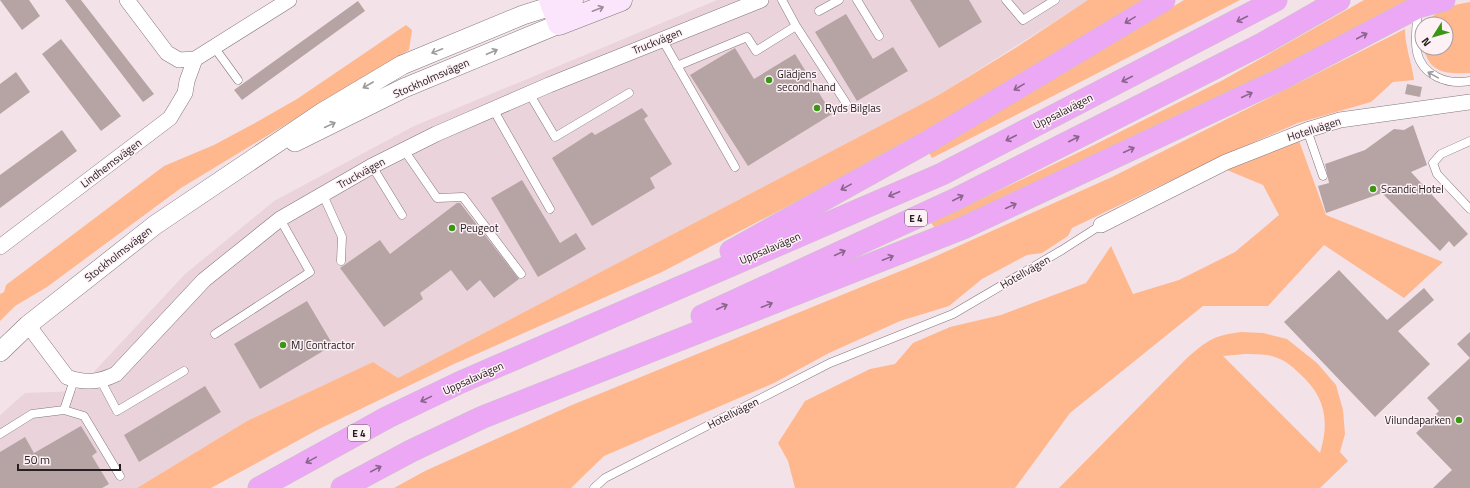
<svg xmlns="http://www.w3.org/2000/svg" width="1470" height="488" font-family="'Titillium Web',sans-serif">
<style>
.built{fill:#ebd3dc}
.green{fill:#ffb78d;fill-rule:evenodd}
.building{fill:#b5a4a3}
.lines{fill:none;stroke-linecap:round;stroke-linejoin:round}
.service-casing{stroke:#84767b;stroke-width:9}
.minor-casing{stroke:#84767b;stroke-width:16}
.tertiary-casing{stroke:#84767b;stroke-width:20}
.secondary-casing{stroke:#84767b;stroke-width:23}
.motorway-casing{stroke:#c7c5c6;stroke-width:23}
.service{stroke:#fff;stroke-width:8}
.minor{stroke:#fff;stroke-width:15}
.tertiary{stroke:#fff;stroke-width:19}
.secondary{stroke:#fae5fc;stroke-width:22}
.motorway{stroke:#eda8f5;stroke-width:22}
.oneway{stroke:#9b8c9a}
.oneway2{stroke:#8a648c}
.oneway3{stroke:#9d9b9c}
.poi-dot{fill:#3b9611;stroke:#fef1f6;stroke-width:1.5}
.labels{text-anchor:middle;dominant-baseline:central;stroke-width:3;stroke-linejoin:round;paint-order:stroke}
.shield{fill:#fef1f6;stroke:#675f62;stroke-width:1}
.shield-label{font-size:10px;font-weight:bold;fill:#262022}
.street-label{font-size:11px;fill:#262022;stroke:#fef1f6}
.poi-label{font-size:11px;fill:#262022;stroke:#fef1f6;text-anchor:start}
</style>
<rect width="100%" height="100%" fill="#f3e3e9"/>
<path class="built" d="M717,0H1089L937,96L398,378L373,362L247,421L137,488H0V415L25,393L76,391L185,274L274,201L414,126Z"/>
<path class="green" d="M1088,0H1144L987,96L811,194L662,272L454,364L319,429L211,488H137L247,421L373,362L398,378L937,96L1017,47Z
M1184,0H1240L932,158L929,153Z
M1364,0H1414L1271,75L936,229L931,223L1094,145L1223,80Z
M1470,2V73C1448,74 1429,74 1424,48H1446V24H1425C1437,9 1452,5 1470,2Z
M406,25L412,30L409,50L181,188L47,287L15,306L0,321V294L4,292L6,285L164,166L214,145L255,123L297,99Z
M1405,29C1405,47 1412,63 1414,80L1393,82L1371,102L1298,123L1220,157L1072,228L1068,236L1042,253L1027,255L982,279L949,306L900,321L829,353L774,383L604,456L571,488H394L425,471L572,405L925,261L1112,177Z
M1298,138L1326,215L1443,262L1404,298L1324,245L1268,306H1203L1070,413L1015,488H795L788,461L778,443L805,401L870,369L895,364L913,343L950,327L1001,315L1086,283L1111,246L1133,294L1179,280L1235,252L1279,215L1263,185L1227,170Z
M1241,332L1263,333L1287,339L1317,363L1336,385L1343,410L1345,434L1340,452L1348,461L1320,488H1059L1186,359C1208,340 1212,336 1241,332ZM1245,354C1252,354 1260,354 1267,355C1280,357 1290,364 1299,373C1325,396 1330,420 1320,453L1223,356Z"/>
<path class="building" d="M0,0H29L40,16L22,30Z
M65,0H81L154,94L143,102Z
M910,0H969L982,22L939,48Z
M358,1L365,11L242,100L234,90Z
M846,14L873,59L893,47L908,71L857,101L815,32Z
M61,39L121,116L101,131L42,54Z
M735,48L754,79L795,54L832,114L748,166L690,75Z
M16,72L30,92L0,114V84Z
M1407,84L1422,87L1420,97L1405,94Z
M642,108L648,116L644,119L672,164L650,178L655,188L592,226L552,158L592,132L595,135Z
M1413,125L1427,165L1411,172L1468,234L1454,247L1449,241L1440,251L1382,193L1326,213L1318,186L1329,183L1325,164L1365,150L1394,129L1404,130Z
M62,130L77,151L0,208V175Z
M522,180L560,243L576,233L586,249L538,277L491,198Z
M457,203H460L519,279L494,298L480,280L467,291L451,270L420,293L423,299L384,327L340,268L380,240L390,254Z
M1339,270L1387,320L1424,288L1434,300L1398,331L1430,364L1375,417L1284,322Z
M307,301L333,345L260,389L234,344Z
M1470,332V488H1433L1452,470L1416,433L1439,411L1427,398L1470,358L1457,344Z
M205,386L221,412L139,462L124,435Z
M81,426L97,452L92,456L109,484L102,488H0V452L25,437L34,453Z"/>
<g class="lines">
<g class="service-casing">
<path id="service" d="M782,0L796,26L846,103
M857,0L879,36
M1006,0L1023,20L1055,0
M1418,9C1416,36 1409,63 1437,77C1447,82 1459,83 1470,81
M819,11L839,0
M662,39L735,167
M214,47L238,80
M677,66L747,37L756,51L796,26
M529,93L555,137L629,93
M493,109L550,209
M1307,130L1323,176
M1470,141L1441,154L1433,163L1437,174L1470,209
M404,150L437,198L463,197L521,274
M372,166L402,215
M323,195L342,237L341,261
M215,334L310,272L280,219
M101,381L117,411L184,371
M64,410L84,416L120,476
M0,434L32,414L64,410L74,380
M594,488L605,478L830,363L953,314L1062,250L1101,225"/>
</g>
<g class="minor-casing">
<path id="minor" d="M127,0L167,53L179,60L195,59L289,0
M1101,225L1226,162L1307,130L1340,120L1470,102
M0,247L170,118L185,93L187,81L195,59
M28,325L67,377C85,384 100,382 116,374L204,280L280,219L372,166L436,134L549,85L761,0"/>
</g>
<g class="tertiary-casing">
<path id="tertiary" d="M295,142L404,88L559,24
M0,352L28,325L155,225L323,112L402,65L523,15L552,6"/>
</g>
<g class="secondary-casing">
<path id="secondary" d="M550,0L559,24L621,0
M552,6L572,0"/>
</g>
<g class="motorway-casing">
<path id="motorway" d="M731,251L929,141L1164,0
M702,316L954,200L1262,44L1339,0
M259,488L388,417L461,382L942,174L1276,0
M342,488L411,451L483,417L963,228L1279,80L1418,7L1444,0"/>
</g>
<use href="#service" class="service"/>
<use href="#minor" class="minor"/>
<use href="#tertiary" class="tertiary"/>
<use href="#secondary" class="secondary"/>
<use href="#motorway" class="motorway"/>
</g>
<defs><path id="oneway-shaft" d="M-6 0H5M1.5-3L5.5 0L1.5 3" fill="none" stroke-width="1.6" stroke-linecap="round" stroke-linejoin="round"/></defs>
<use class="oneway" href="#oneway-shaft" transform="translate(598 9) rotate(-21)"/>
<g class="oneway2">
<use href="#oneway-shaft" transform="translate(1242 19) rotate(153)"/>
<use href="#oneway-shaft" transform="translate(1130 20) rotate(149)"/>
<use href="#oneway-shaft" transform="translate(1362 36) rotate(-28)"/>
<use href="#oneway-shaft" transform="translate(1127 79) rotate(153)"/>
<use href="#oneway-shaft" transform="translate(1019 87) rotate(149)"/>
<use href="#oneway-shaft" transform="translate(1247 95) rotate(-25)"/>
<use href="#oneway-shaft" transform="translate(1011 138) rotate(153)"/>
<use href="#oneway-shaft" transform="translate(1074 139) rotate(-27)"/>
<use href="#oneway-shaft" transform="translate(1129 150) rotate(-25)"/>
<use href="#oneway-shaft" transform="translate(846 187) rotate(151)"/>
<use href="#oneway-shaft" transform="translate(894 194) rotate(157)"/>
<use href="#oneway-shaft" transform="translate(958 198) rotate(-27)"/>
<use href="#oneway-shaft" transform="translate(1011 206) rotate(-25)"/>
<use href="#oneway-shaft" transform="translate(840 253) rotate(-25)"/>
<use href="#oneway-shaft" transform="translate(888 258) rotate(-22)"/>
<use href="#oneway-shaft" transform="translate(767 305) rotate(-22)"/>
<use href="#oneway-shaft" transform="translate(722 307) rotate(-25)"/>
<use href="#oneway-shaft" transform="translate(426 399) rotate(154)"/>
<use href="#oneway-shaft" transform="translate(311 460) rotate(151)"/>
<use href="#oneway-shaft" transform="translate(376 469) rotate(-28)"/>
</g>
<g class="oneway3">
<use href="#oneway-shaft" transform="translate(437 51) rotate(158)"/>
<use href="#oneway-shaft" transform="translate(492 52) rotate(-23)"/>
<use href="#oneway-shaft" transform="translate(1433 75) rotate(-151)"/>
<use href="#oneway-shaft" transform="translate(368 85) rotate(150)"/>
<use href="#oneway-shaft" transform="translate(330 125) rotate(-25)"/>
</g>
<g class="poi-dot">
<circle cx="769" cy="80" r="4"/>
<circle cx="817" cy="108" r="4"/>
<circle cx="1373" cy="189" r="4"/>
<circle cx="452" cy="228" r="4"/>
<circle cx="283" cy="345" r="4"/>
<circle cx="1459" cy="420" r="4"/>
</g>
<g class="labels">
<g class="shield">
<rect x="905" y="210" width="22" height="16" rx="3"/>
<rect x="348" y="425" width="22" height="16" rx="3"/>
</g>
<g class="shield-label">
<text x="916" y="218">E 4</text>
<text x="359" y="433">E 4</text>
</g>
<g class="street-label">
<text transform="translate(657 41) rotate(-22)">Truckvägen</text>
<text transform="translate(431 78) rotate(-24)">Stockholmsvägen</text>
<text transform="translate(1063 111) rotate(-27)">Uppsalavägen</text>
<text transform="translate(1314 129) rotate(-18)">Hotellvägen</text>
<text transform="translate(111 163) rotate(-37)">Lindhemsvägen</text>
<text transform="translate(361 173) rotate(-29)">Truckvägen</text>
<text transform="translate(770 248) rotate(-23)">Uppsalavägen</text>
<text transform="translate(118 254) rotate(-38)">Stockholmsvägen</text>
<text transform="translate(1025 272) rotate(-30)">Hotellvägen</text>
<text transform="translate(473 378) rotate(-24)">Uppsalavägen</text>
<text transform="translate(733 413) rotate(-27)">Hotellvägen</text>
</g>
<g class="poi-label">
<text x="777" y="74">Glädjens<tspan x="777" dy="13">second hand</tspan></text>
<text x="825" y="108">Ryds Bilglas</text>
<text x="1381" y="189">Scandic Hotel</text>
<text x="460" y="228">Peugeot</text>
<text x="291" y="345">MJ Contractor</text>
<text x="1451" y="420" text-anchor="end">Vilundaparken</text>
</g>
</g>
<g transform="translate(1434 36) rotate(233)"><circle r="19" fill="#fef1f6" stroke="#a89da1"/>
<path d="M0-3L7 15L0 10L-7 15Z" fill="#3b9611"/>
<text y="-6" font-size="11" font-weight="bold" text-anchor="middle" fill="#262022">N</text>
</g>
<path d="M18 464v6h102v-6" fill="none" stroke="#262022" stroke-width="2"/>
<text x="24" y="464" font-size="12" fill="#262022" stroke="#fef1f6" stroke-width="3" paint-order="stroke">50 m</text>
</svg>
